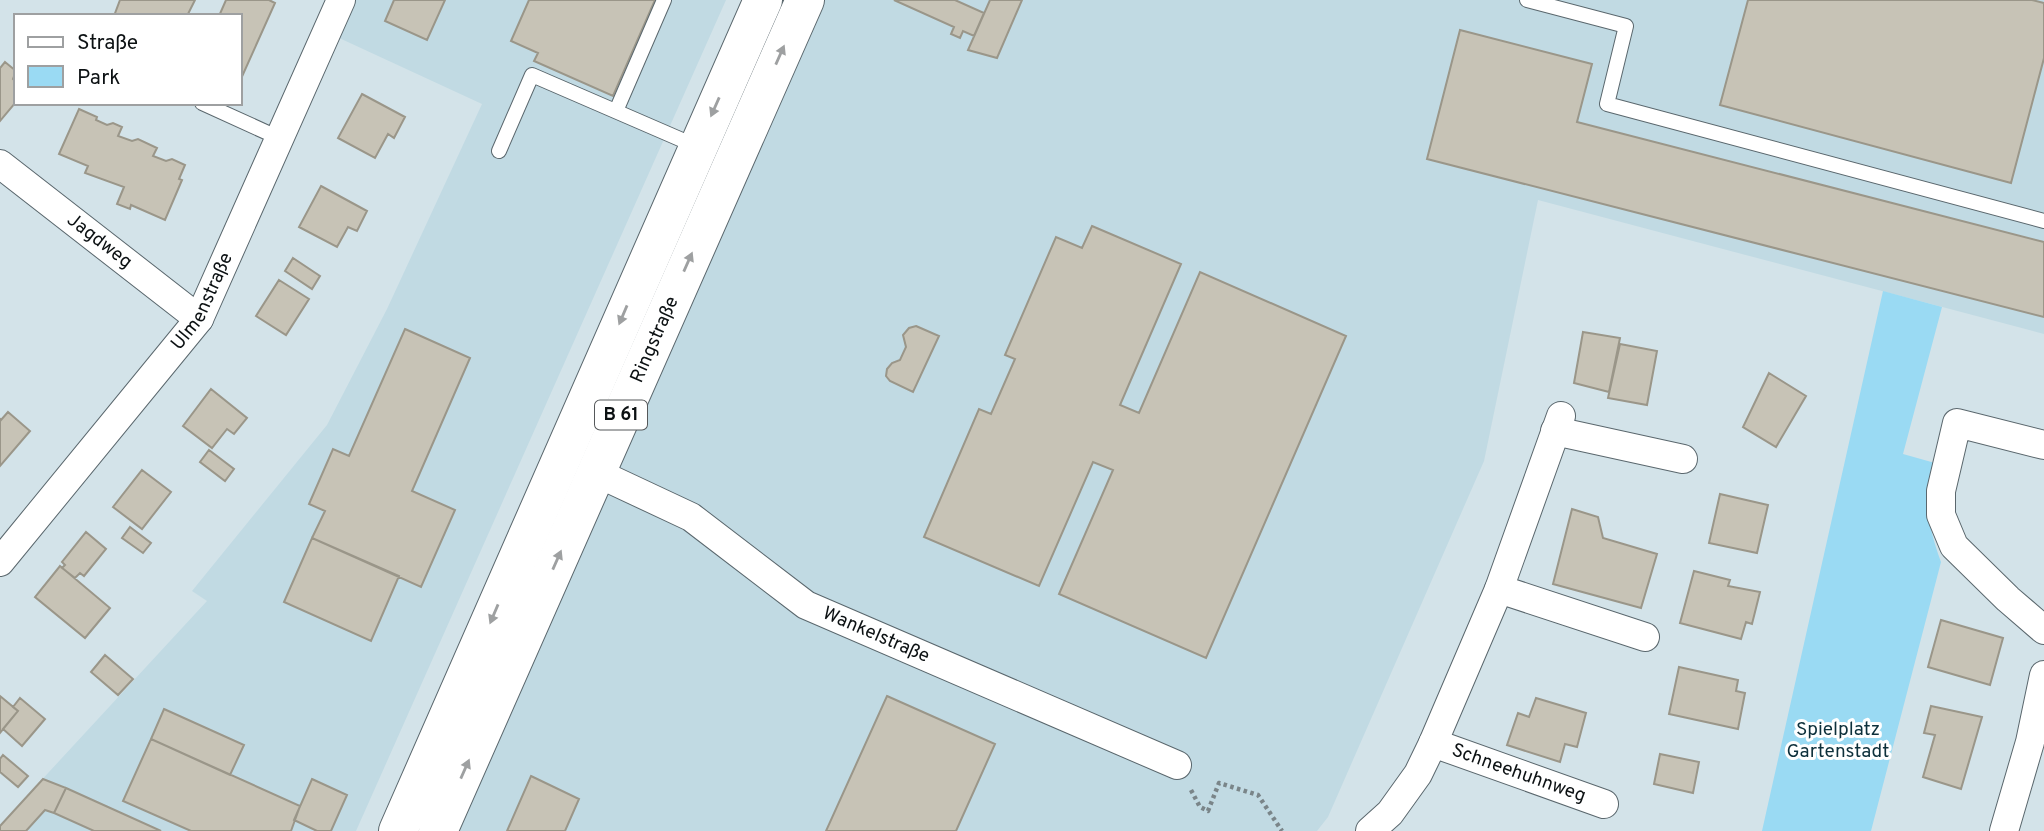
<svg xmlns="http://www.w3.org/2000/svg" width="2044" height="831" font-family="Overpass,sans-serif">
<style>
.built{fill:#c1dae3}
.green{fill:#9adaf3}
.building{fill:#c7c3b6;stroke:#9a9689;stroke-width:2}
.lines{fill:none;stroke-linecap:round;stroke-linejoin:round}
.service-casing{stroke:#5a676d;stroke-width:16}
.minor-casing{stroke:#5a676d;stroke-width:30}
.primary-casing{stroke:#5a676d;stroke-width:40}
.path{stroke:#7a8589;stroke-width:4.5;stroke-dasharray:3.5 3.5;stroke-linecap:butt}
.service{stroke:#fff;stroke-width:14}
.minor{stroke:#fff;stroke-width:28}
.primary{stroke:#fff;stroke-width:38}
.oneway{fill:#9ea0a1}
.labels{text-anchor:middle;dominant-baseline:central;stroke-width:6;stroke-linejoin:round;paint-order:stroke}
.shield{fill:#fff;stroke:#55585a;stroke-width:2}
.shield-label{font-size:18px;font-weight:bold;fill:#0c1113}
.street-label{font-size:19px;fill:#0c1113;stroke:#fff}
.park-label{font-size:19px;fill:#0d303b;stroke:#fff}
</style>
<rect width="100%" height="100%" fill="#d3e3e9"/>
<path class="built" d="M353,0H726L356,831H0V825L207,601L192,591L327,425L387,309L482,104L337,37Z
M825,0H2044V334L1538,200L1484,461L1328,817L1317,831H455L583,534Z"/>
<path class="green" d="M1883,291L1942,307L1903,454L1935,463C1924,503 1927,523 1941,562L1871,831H1762Z"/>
<path class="building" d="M120,0H195L187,16H114Z
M226,0H269L275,3L240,81V16H219Z
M394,0H445L427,40L385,21Z
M529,0H655L613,96L534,61L538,53L511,41Z
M894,0H955L984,13L974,36L963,31L960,38L951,34L954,27Z
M990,0H1022L997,58L968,50Z
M1748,0H2032L2044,3V58L2011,183L1720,105Z
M1460,30L1592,64L1577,122L2044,242V317L1427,159Z
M5,62L16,71L13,79L16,82V102L0,121V68Z
M362,94L405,117L394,138L388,134L375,158L338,138Z
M79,109L97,117L96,120L107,125L113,123L122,127L118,136L132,141L138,139L157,148L153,156L166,161L172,159L185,165L179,179L182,180L165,220L131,205L130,209L117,204L124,187L85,173L88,166L59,154Z
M321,186L367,211L357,231L348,227L337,247L299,227Z
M1092,226L1181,264L1120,405L1139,413L1200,272L1346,336L1206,658L1059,594L1113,470L1093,462L1039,586L924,537L979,409L991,414L1015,359L1005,355L1056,237L1082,248Z
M293,258L320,276L312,289L285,271Z
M279,280L309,299L286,335L256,316Z
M916,326L939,336L913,392L890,381L886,376L887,369L892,363L900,360L906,347L903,335L909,328Z
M405,329L470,358L412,491L455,510L421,587L312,538L325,511L309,504L333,449L349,456Z
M1583,332L1620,338L1609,392L1574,383Z
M1620,344L1657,351L1647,405L1608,398Z
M1769,373L1806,396L1776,447L1743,427Z
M211,389L247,418L234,434L227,429L212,448L183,426Z
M8,412L30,431L0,466V419L1,420Z
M209,450L234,469L225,481L200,462Z
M142,470L171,492L142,529L113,507Z
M1720,494L1768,505L1757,553L1709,543Z
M1572,509L1598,517L1603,538L1657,554L1641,608L1553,584Z
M130,527L151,543L143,553L122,538Z
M86,532L106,549L84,576L80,573L75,578L62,568L65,565L62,562Z
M312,538L399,576L371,641L284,602Z
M60,566L110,608L85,638L35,597Z
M1694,571L1730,580L1728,586L1760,592L1752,624L1746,622L1741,639L1680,623Z
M1941,620L2003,638L1990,685L1928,667Z
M105,655L133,679L118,695L91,672Z
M1679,667L1738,680L1736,691L1745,693L1738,729L1669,714Z
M0,696L18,711L0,733Z
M887,696L995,744L956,831H826Z
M20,698L45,719L22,746L3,729L18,711L13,707Z
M1536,698L1586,713L1577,747L1565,744L1560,762L1507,745L1518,713L1529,717Z
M1931,706L1982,717L1961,789L1923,777L1935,735L1924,733Z
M164,709L244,745L230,775L151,739Z
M151,739L300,806L291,831H191L123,801Z
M1660,754L1699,762L1693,793L1654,784Z
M3,755L28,776L18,787L0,772V759Z
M531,776L579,799L565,831H507Z
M43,779L66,788L54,813L45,810L26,831H0V826Z
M312,779L347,795L331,831H317L294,820Z
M66,788L161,831H94L54,813Z"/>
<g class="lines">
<g class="service-casing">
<path id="service" d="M1527,0L1626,26L1607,104L2044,221
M202,103L279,138
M616,111L664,0
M499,151L532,75L696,146"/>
</g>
<g class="minor-casing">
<g id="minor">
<path id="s1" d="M0,164L199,319"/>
<path d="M1555,431L1683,459"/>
<path d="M2044,445L1957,423L1941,491V515L1954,546L2008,599L2044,630"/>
<path id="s2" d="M595,472L691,517L806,605L1177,765"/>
<path id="s3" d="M0,562L199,319L341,0"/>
<path d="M1499,589L1645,637"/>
<path id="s4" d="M1433,743L1604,804"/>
<path d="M1370,831L1390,813L1418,774L1433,743L1499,589L1561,416"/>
<path d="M2004,831L2030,742L2044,675"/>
</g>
</g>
<g class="primary-casing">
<g id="primary">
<path d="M398,831L763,0"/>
<path id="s5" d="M438,831L805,0"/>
</g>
</g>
<path class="path" d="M1191,790L1200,807L1208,811L1219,783L1258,795L1282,831"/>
<use href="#service" class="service"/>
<use href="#minor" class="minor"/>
<use href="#primary" class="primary"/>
</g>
<defs><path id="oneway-solid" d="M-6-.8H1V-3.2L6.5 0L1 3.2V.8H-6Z" transform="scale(1.75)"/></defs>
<g class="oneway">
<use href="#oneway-solid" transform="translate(780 55) rotate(-66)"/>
<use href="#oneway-solid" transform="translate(715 107) rotate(114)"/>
<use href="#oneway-solid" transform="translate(688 262) rotate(-66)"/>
<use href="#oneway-solid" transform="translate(623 315) rotate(113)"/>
<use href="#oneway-solid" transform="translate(557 560) rotate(-66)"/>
<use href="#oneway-solid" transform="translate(494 614) rotate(113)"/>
<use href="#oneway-solid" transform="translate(465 769) rotate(-66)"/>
</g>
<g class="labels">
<rect class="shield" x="595" y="400.5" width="52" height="29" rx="5"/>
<g class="shield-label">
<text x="621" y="415">B 61</text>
</g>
<g class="street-label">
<text stroke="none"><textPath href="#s1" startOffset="126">Jagdweg</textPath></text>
<text stroke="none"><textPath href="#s3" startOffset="331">Ulmenstraße</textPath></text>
<text stroke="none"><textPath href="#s5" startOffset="537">Ringstraße</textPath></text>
<text stroke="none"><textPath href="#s2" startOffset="327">Wankelstraße</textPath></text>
<text stroke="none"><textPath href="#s4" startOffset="91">Schneehuhnweg</textPath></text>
</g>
<g class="park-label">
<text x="1838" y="730">Spielplatz<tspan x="1838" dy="22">Gartenstadt</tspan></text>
</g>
</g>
<rect x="14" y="14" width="228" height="91" fill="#ffffff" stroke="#9ea0a1" stroke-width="2"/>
<rect x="28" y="37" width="35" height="10" fill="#ffffff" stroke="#9ea0a1" stroke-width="2"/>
<text x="77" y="49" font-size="21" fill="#0c1113">Straße</text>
<rect x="28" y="66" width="35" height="21" fill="#9adaf3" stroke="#9ea0a1" stroke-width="2"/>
<text x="77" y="84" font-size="21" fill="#0c1113">Park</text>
</svg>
